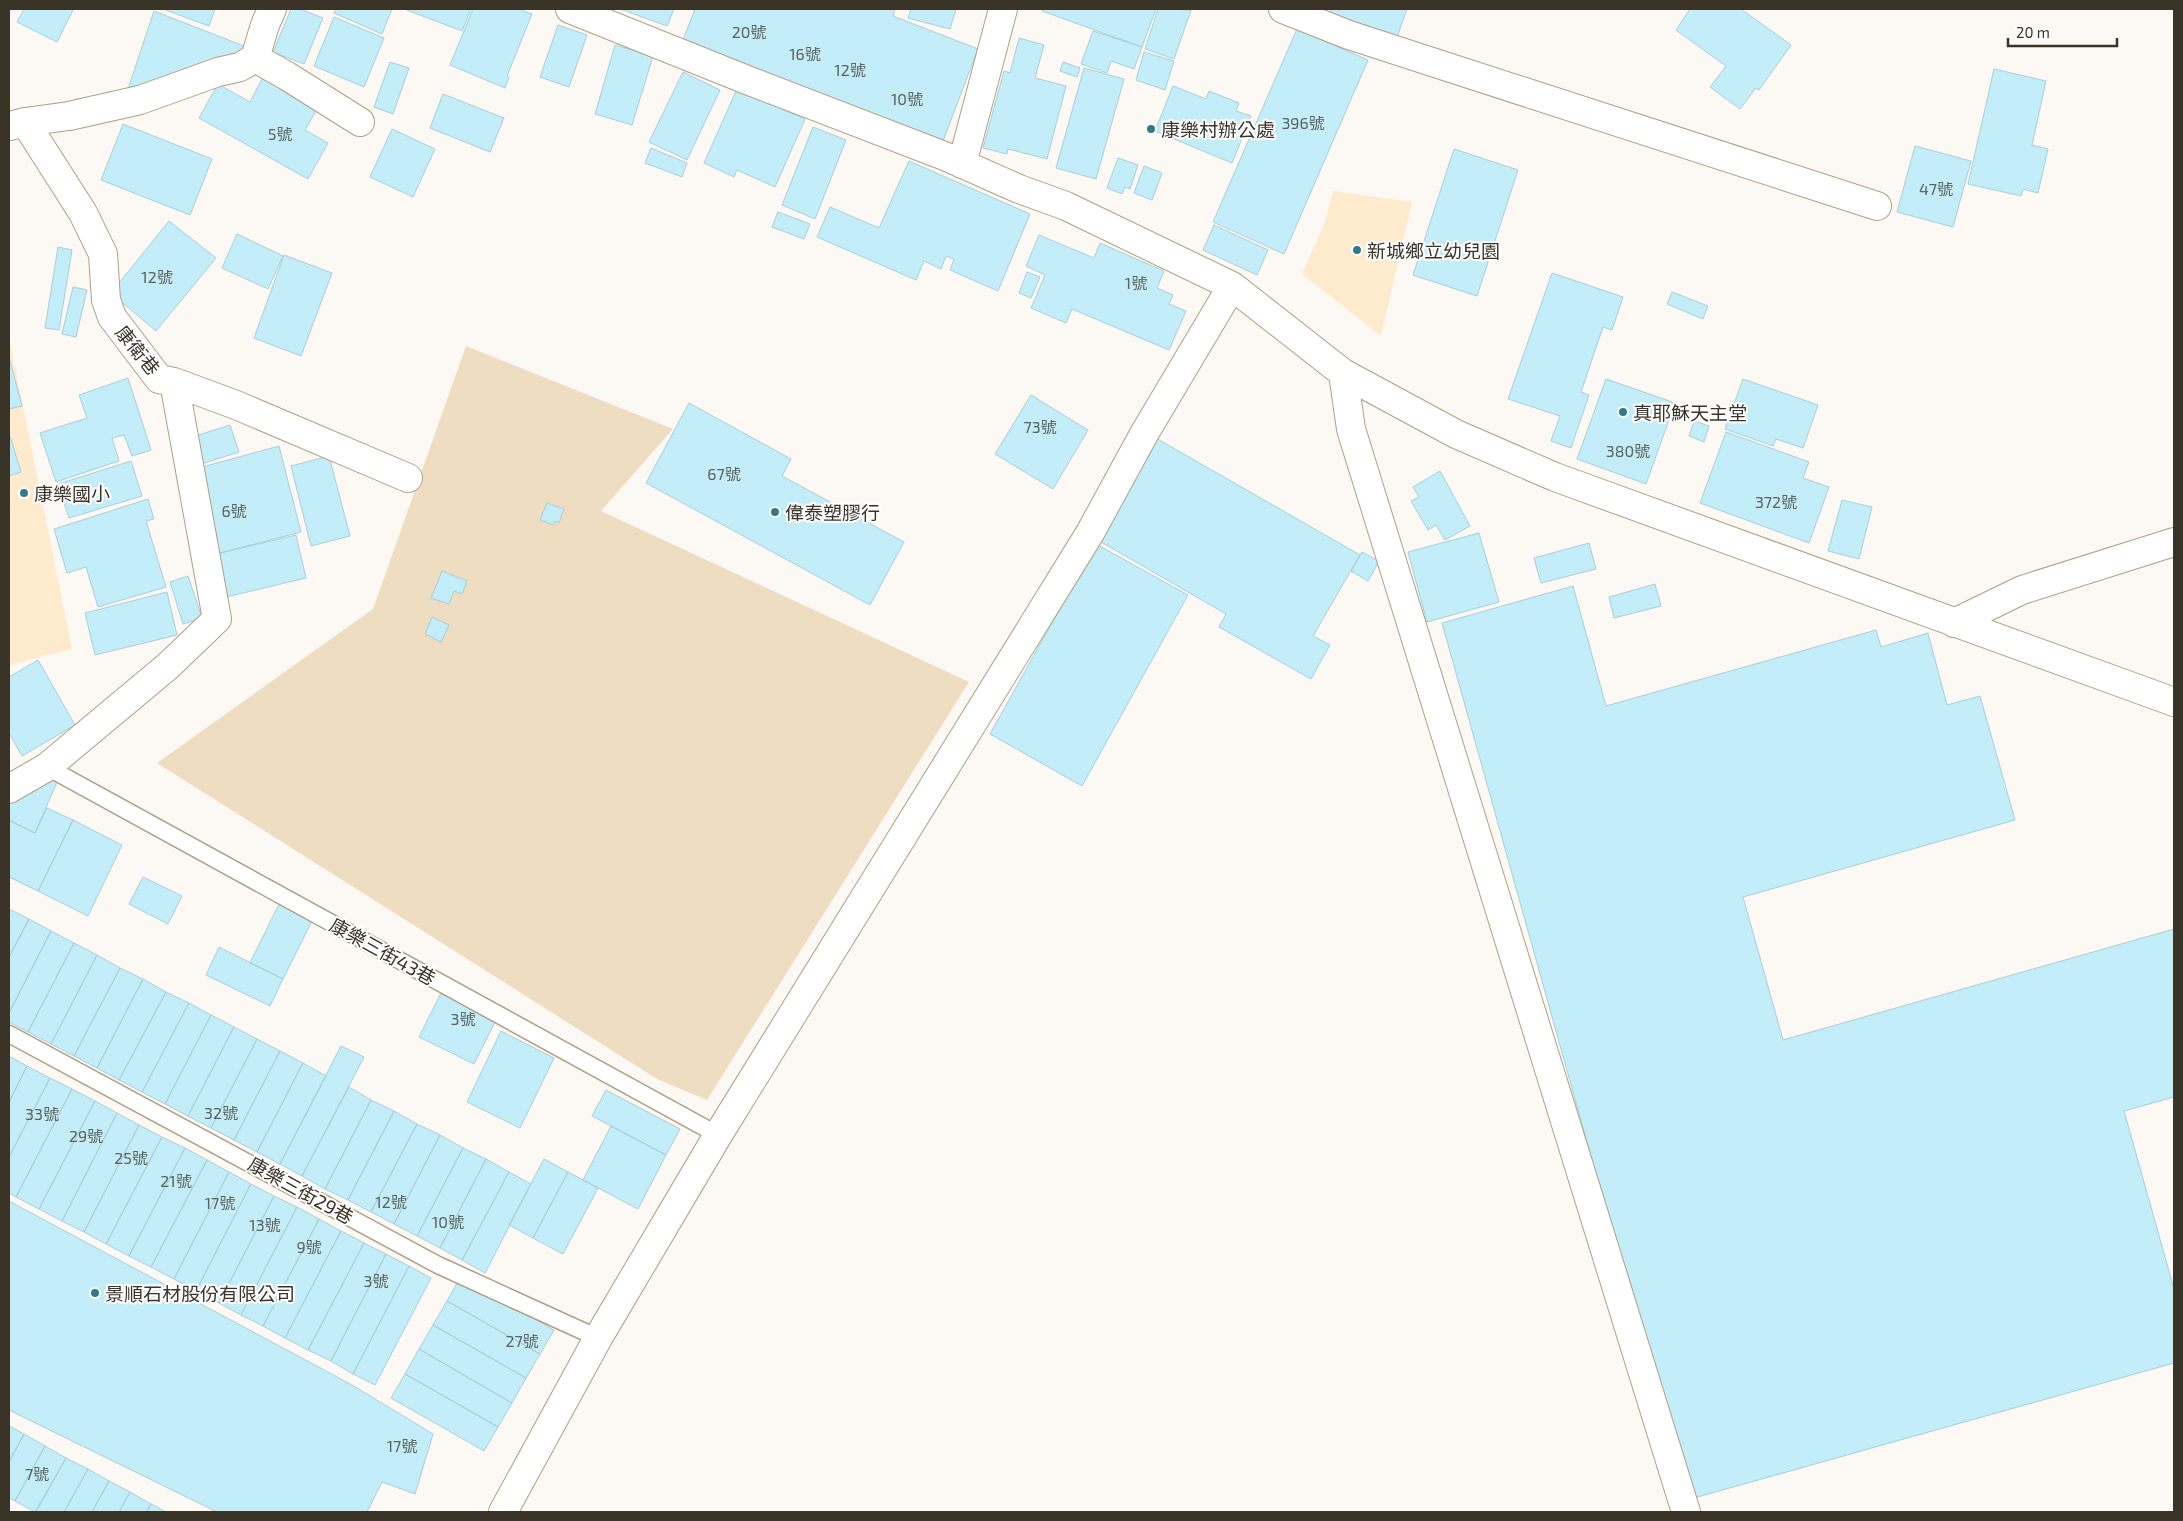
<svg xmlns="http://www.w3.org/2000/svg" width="2183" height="1521" font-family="'Exo 2','Noto Sans TC',sans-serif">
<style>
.built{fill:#feebce}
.green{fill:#efddc2}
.building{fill:#c3edf8;stroke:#a8cfd9}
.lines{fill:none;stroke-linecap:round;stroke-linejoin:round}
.service-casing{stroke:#b19f83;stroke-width:19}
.minor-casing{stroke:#b19f83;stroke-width:30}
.service{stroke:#fff;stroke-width:16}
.minor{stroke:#fff;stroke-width:28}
.poi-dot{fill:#357988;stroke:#fff;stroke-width:2}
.labels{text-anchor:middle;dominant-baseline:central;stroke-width:4;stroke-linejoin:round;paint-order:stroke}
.number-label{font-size:16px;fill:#5c625c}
.poi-label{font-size:19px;fill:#3a3328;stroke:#fff;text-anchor:start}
.street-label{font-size:19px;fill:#3a3328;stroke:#fff}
</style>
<rect width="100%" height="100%" fill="#fcf8f3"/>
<path class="built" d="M1333,191L1412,202L1381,336L1302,274L1324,225Z
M9,337L72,649L9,665Z"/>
<path class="green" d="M466,346L673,429L601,511L969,682L707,1100L657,1079L157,763L373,609Z"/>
<path class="building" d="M24,9H71L73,10L57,42L17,22Z
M163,9H215L209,26Z
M291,9H300L323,18L304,64L273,52Z
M336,9H392L382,34L334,13Z
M404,9H471L462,31Z
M473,9H518L532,14L507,76L509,77L505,88L450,65Z
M620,9H674L667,26Z
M695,9H895L893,16L978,49L943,141L683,40Z
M911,9H956L950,29L908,18Z
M1043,9H1156L1142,47L1042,11Z
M1158,9L1191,10L1174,59L1145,49Z
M1331,9H1407L1396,40L1329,15Z
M1690,9H1741L1791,45L1759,90L1756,88L1740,109L1710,87L1726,66L1676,30Z
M154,11L249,48L127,92Z
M334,17L384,38L364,87L314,66Z
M558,25L587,35L569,87L540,77Z
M1297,29L1368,60L1284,254L1213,222Z
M1093,31L1142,47L1134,69L1111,61L1107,73L1081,64Z
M1019,38L1044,45L1035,78L1066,86L1047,159L1008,149L1007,154L983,148L1004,71L1010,73Z
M615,45L653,56L632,125L595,114Z
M1144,52L1174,61L1165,90L1136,80Z
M390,62L409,68L393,114L374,107Z
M1063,62L1080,68L1077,77L1060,71Z
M1084,68L1124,79L1096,179L1056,168Z
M1994,69L2046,81L2032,145L2048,149L2038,193L2023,189L2021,196L1968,184Z
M683,72L720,90L687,160L649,142Z
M264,75L319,106L305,130L328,143L308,179L199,118L218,84L250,102Z
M1173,86L1206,99L1209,91L1239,103L1236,111L1251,116L1232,163L1155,131Z
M737,89L805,119L775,187L737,170L734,177L704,163Z
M443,94L504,118L490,152L430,128Z
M123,124L212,159L190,215L101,180Z
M813,127L846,140L815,219L782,205Z
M392,129L435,149L413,197L370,177Z
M1915,146L1971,161L1953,227L1897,212Z
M651,148L687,163L682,177L645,163Z
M1454,149L1518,170L1477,296L1413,275Z
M1118,158L1138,165L1130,189L1125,187L1122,194L1107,188Z
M909,161L1030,214L998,291L950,270L954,259L946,256L941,269L924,261L916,280L817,237L830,207L879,228Z
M1144,166L1162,173L1152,200L1134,193Z
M778,212L810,224L804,239L772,227Z
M169,221L216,258L156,331L111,293Z
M1214,225L1268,250L1257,275L1203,250Z
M237,234L283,256L268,289L222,268Z
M1039,235L1094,258L1100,243L1164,271L1157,288L1173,295L1169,304L1186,311L1169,350L1072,309L1066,323L1031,308L1045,275L1026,266Z
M58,247L72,250L59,330L45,328Z
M284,255L332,273L301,356L254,338Z
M1027,272L1040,277L1031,298L1019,293Z
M1552,273L1623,297L1612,330L1603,327L1581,392L1589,395L1571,448L1551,441L1560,416L1508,399Z
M73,287L87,290L76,337L62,334Z
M1672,292L1708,306L1703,319L1667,304Z
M9,357L22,406L9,409Z
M128,378L151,450L132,456L124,435L112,438L119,461L56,482L40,433L87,418L79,395Z
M1606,379L1675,403L1646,484L1577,459Z
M1743,379L1818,405L1803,448L1776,439L1773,446L1725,429Z
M1031,395L1088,430L1053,489L995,454Z
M689,403L791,459L782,476L904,542L870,605L646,483Z
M1694,421L1709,426L1704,442L1689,436Z
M230,425L239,452L192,467L183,440Z
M1726,432L1809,462L1803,478L1829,487L1809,543L1700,503Z
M10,436L21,472L9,476V437Z
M1154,437L1360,555L1313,636L1330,645L1311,679L1219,627L1226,614L1096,539Z
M279,446L301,532L216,554L195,469Z
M329,456L350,536L311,546L291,466Z
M131,461L142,496L69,518L58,484Z
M1440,471L1470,526L1445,540L1436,525L1428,530L1411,501L1419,497L1413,487Z
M148,499L154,519L146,521L166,587L98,607L86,567L67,573L54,529Z
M1842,500L1872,507L1859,559L1828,551Z
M547,503L564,509L559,523L555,521L553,525L540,520Z
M1479,533L1499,602L1427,622L1408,552Z
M296,535L306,578L226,597L216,554Z
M1589,543L1596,569L1541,583L1534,558Z
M1096,544L1188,595L1082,786L990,734Z
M1362,552L1379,561L1368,581L1351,571Z
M442,571L467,581L462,594L454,591L449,604L431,598Z
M188,576L202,618L183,624L170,582Z
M1655,584L1661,606L1614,618L1609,597Z
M1573,586L1606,706L1876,630L1881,647L1928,633L1947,705L1980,696L2015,820L1743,897L1783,1040L2174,929V1097L2124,1111L2174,1289V1363L1687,1500L1442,623Z
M167,592L177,635L95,655L85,613Z
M432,617L449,625L441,642L425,634Z
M38,660L75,725L22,756L9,733V677Z
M46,776L57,782L35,833L9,820V800Z
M47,808L73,820L38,891L9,877V822L10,821L35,833Z
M73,820L122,845L88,916L38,891Z
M143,877L182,896L168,924L129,904Z
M279,904L312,921L283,979L250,963Z
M9,909L29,919L9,957Z
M29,919L51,931L9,1013V957Z
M51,931L74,943L28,1032L9,1022V1013Z
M74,943L97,955L51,1044L28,1032Z
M219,947L283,979L270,1006L206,975Z
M97,955L120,968L74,1056L51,1044Z
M120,968L143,979L97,1068L74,1056Z
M143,979L166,992L119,1080L97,1068Z
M443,989L498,1016L474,1064L419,1037Z
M166,992L189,1003L142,1092L119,1080Z
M189,1003L211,1015L165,1104L142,1092Z
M211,1015L234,1027L188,1116L165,1104Z
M234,1027L257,1039L211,1128L188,1116Z
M501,1031L554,1058L520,1128L467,1102Z
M257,1039L280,1051L234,1140L211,1128Z
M341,1046L364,1057L302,1176L280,1164Z
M280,1051L303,1063L257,1152L234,1140Z
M9,1056L27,1066L9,1102Z
M303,1063L326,1076L280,1164L257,1152Z
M27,1066L50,1078L9,1157V1102Z
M50,1078L72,1089L16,1197L9,1193V1157Z
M349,1087L371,1100L325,1189L302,1176Z
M72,1089L95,1101L39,1209L16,1197Z
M606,1090L680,1129L666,1155L592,1116Z
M371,1100L394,1111L348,1200L325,1189Z
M95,1101L117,1113L62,1221L39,1209Z
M394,1111L417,1124L371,1212L348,1200Z
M117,1113L139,1125L84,1232L62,1221Z
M417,1124L440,1135L394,1224L371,1212Z
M139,1125L162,1137L106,1244L84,1232Z
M611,1126L666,1155L638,1209L583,1180Z
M440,1135L463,1148L417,1236L394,1224Z
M162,1137L185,1148L129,1256L106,1244Z
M185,1148L207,1160L151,1267L129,1256Z
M463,1148L486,1159L440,1248L417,1236Z
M486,1159L509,1172L462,1260L440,1248Z
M544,1159L568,1172L533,1238L509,1225Z
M207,1160L229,1172L174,1279L151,1267Z
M229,1172L251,1184L196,1291L174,1279Z
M509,1172L531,1184L485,1273L462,1260Z
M568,1172L598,1188L563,1254L533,1238Z
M251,1184L274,1196L219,1303L196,1291Z
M274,1196L297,1207L241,1315L219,1303Z
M9,1201L352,1385L433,1434L415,1494L382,1482L367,1512H217L9,1410Z
M297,1207L319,1219L263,1326L241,1315Z
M319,1219L341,1231L285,1338L263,1326Z
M341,1231L364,1243L308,1350L285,1338Z
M364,1243L386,1254L331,1361L308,1350Z
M386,1254L409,1266L353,1374L331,1361Z
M409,1266L431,1278L375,1385L353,1374Z
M461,1276L554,1330L540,1354L447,1301Z
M447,1301L540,1354L526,1378L433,1325Z
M433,1325L526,1378L512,1403L419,1349Z
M419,1349L512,1403L498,1427L405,1374Z
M405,1374L498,1427L484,1451L391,1398Z
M9,1426L24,1434L9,1462Z
M24,1434L45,1446L15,1501L9,1498V1462Z
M45,1446L66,1458L35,1512L15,1501Z
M66,1458L88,1469L64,1512H36Z
M88,1469L109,1481L92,1512H64Z
M109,1481L130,1492L119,1512H92Z
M130,1492L151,1504L146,1512H119Z
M151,1504L166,1512H146Z"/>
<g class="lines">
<g class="service-casing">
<path id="service" d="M47,767L718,1135
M9,1034L438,1265L598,1338"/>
</g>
<g class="minor-casing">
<path id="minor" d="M570,9L747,80L947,157L1019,189L1066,206L1232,286L1343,373L1456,434L1555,477L2174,702
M1283,9L1349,35L1429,61L1877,206
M255,58L287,76L360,122
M10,126L25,122L69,116L140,100L218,72L240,67L255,58L265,25L272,9
M962,164L1003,9
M1343,373L1351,429L1686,1512
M174,382L236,405L408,478
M1954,623L2022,590L2174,542
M9,789L47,767L168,666L217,619L174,382L159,379L112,317L106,300L103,254L83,213L25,122
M503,1512L598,1338L718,1135L1090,533L1144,434L1232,286"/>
</g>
<use href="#service" class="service"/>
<use href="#minor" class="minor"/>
</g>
<g class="poi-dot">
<circle cx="1151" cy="129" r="5"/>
<circle cx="1357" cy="250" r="5"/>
<circle cx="1623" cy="412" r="5"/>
<circle cx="24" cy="493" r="5"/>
<circle cx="775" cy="512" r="5"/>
<circle cx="95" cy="1293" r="5"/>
</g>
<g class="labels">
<g class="number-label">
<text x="749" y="31">20號</text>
<text x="805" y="53">16號</text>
<text x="850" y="69">12號</text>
<text x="907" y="98">10號</text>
<text x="1303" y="122">396號</text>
<text x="280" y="133">5號</text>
<text x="1936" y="188">47號</text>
<text x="157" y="276">12號</text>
<text x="1136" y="282">1號</text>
<text x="1040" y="426">73號</text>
<text x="1628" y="450">380號</text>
<text x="724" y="473">67號</text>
<text x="1776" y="501">372號</text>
<text x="234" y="510">6號</text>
<text x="463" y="1018">3號</text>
<text x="221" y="1112">32號</text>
<text x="42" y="1113">33號</text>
<text x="86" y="1135">29號</text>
<text x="131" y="1157">25號</text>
<text x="176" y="1180">21號</text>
<text x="391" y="1201">12號</text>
<text x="220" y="1202">17號</text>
<text x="448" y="1221">10號</text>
<text x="265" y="1224">13號</text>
<text x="309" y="1246">9號</text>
<text x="376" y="1280">3號</text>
<text x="522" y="1340">27號</text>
<text x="402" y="1445">17號</text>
<text x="37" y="1473">7號</text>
</g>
<g class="poi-label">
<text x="1161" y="129">康樂村辦公處</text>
<text x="1367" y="250">新城鄉立幼兒園</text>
<text x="1633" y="412">真耶穌天主堂</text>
<text x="34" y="493">康樂國小</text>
<text x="785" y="512">偉泰塑膠行</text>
<text x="105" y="1293">景順石材股份有限公司</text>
</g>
<g class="street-label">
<text transform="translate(138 350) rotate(51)">康衛巷</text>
<text transform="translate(383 951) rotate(29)">康樂三街43巷</text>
<text transform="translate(301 1190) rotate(29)">康樂三街29巷</text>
</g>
</g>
<rect width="2183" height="1521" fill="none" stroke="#3a3328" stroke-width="20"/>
<path d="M2008 38v8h109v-8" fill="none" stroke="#3a3328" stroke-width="2.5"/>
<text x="2016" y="38" font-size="15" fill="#3a3328" stroke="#ffffff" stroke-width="4" paint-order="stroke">20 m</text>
</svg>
